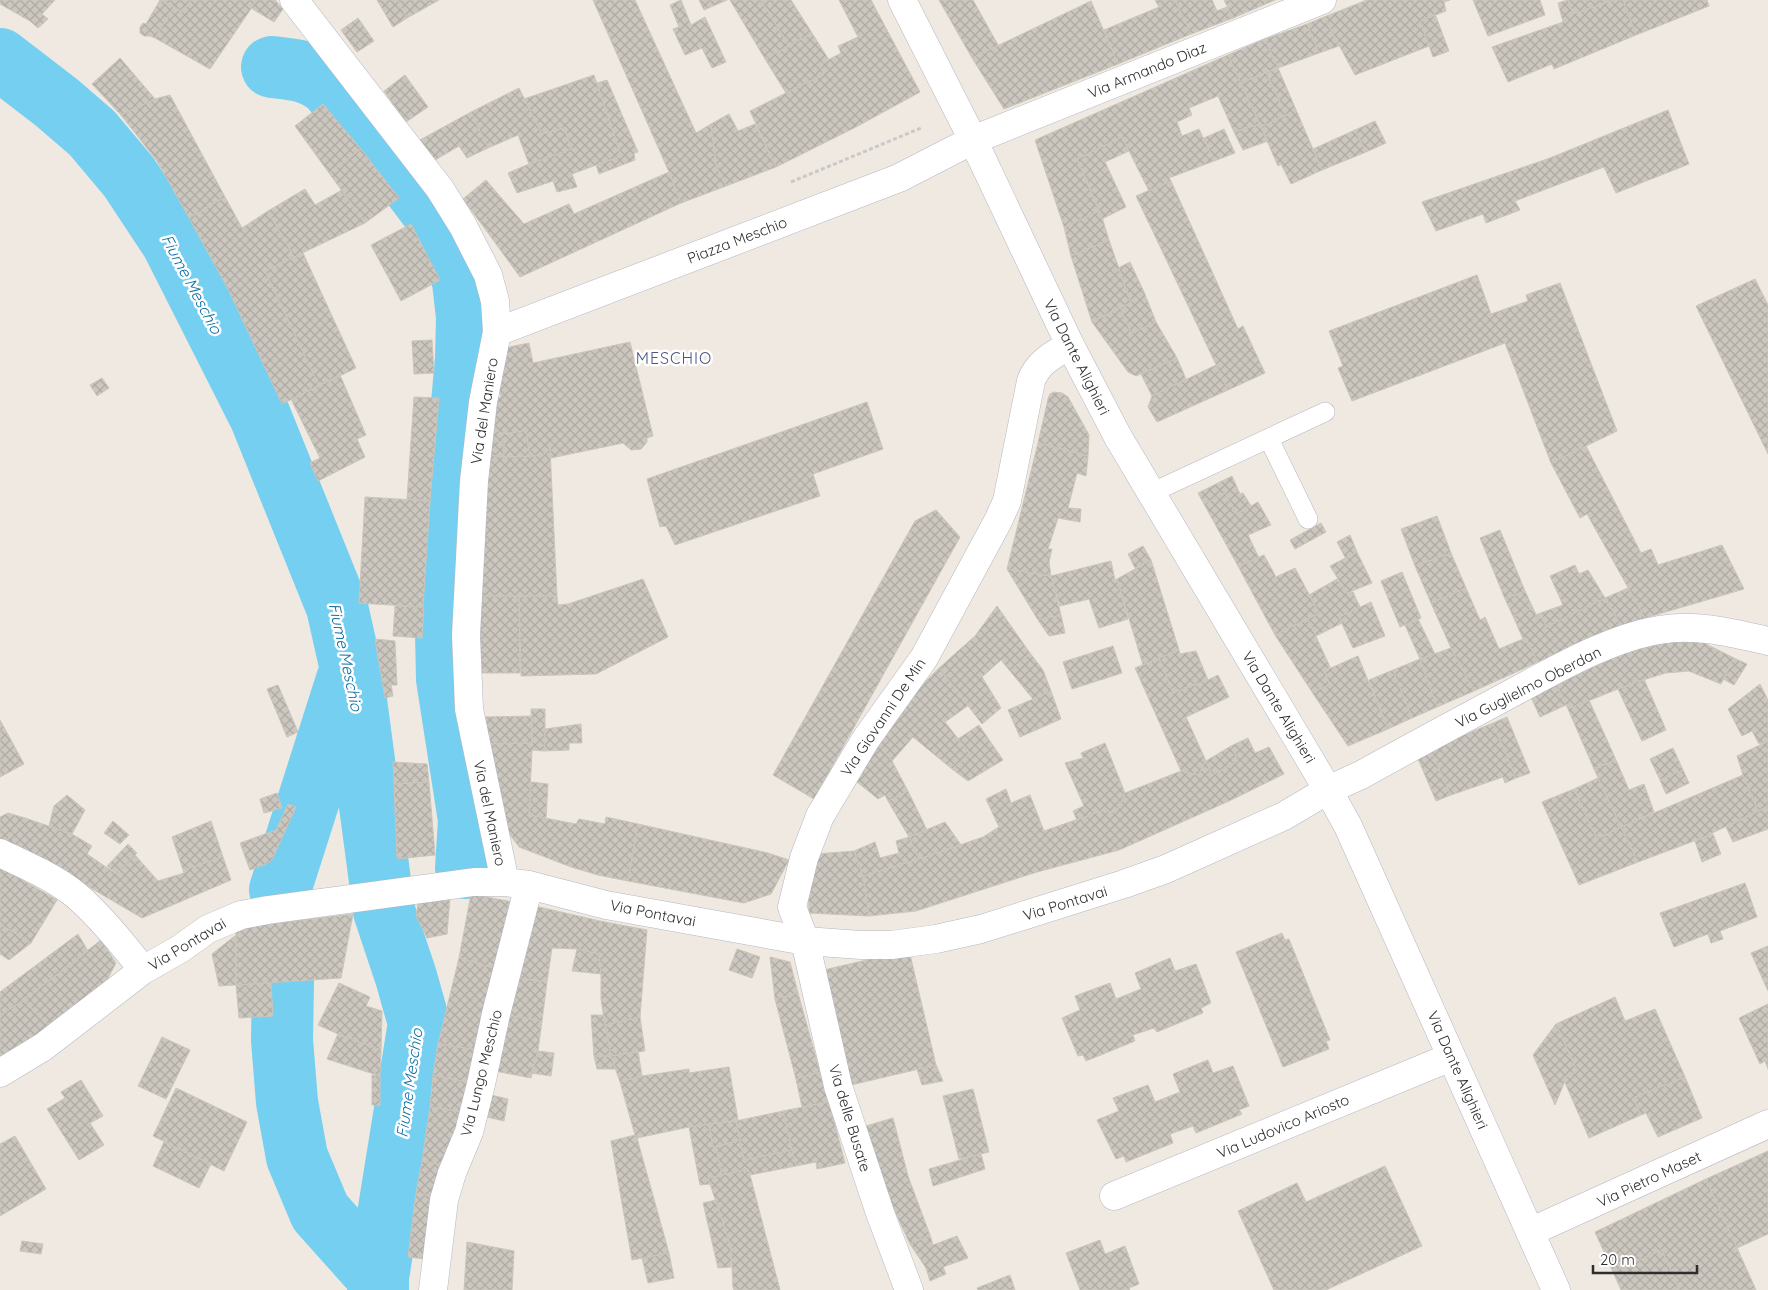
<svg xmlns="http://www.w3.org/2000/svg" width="1768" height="1290" font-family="Quicksand,sans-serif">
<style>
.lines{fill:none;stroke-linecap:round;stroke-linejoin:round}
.river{stroke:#75cff0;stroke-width:62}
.building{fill:url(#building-cross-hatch);stroke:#cbc5ba}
.service-casing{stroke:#b4b7c1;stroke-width:20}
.minor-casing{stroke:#b4b7c1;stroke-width:29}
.secondary-casing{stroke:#b4b7c1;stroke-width:29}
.path{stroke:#c9c9c9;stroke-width:3;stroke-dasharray:4 2.5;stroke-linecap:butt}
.service{stroke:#fff;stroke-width:19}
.minor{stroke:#fff;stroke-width:28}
.secondary{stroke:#fff;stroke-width:28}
.labels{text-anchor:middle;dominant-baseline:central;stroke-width:5;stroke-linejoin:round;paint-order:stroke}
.street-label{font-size:15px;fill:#2e2e2e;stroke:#fff}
.water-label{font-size:16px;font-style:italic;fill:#0d6fa3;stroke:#fff}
.neighbourhood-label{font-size:16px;letter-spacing:1px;fill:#4d5680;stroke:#fff}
</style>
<defs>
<pattern id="building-cross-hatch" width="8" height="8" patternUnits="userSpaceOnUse" patternTransform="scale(1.25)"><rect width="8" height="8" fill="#cbc7bf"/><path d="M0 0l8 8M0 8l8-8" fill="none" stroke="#afaba4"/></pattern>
</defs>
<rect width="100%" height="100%" fill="#efe9e1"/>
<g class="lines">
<path class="river" d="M0,59L56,102L92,133L129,177L172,242L260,416L337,607L353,678L384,911L406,977L419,1023L378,1277V1290
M272,67C297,70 308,70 329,85L404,174L435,215L455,251L463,282L467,317L466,359L446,581V632L447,679L469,820L466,868
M280,890L347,680
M283,982L282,1040L287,1102L297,1157L320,1212L378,1277"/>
</g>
<path class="building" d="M0,0H55L42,14L48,19L38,28L30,21L0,4Z
M159,0H191L183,12Z
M160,0L174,7L155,38L150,36H144L140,33V27L143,23L146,24Z
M191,0H257L210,69L155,38L174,7L183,12Z
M257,0H275L283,9L274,22L251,8Z
M377,0H397L407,18L393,27Z
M397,0H439L407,18Z
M593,0H635L696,133L711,124L716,165L726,186L681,203L669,172Z
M681,0L691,25L705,17L726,62L712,68L702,48L685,55L673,29L679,27L670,5Z
M699,0H727L704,10Z
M730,0H761L789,46L765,59Z
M761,0H791L812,33L789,46Z
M839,0H871L920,92L856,127L776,167L750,111L824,74L819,65L841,53L838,46L858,37Z
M939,0H973L998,45L972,58Z
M1155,0H1175L1191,34L1118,64L1104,30L1159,7Z
M1175,0H1212L1217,11L1227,7L1233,18L1191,34Z
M1224,0H1275L1233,18Z
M1367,0H1450L1444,2L1446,11L1420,21L1429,46L1355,75L1324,17Z
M1473,0H1540L1545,15L1488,36Z
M1568,0L1573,14L1614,0H1623L1636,35L1554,69L1552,64L1508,82L1492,47L1563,22L1558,3Z
M1568,0H1614L1573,14Z
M1623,0H1707L1709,6L1636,35Z
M1091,1L1118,64L1004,109L972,58Z
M1435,14L1449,51L1433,57L1420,21Z
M1324,17L1339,46L1319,53L1307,24Z
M358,18L374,41L357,52L341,30Z
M1307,24L1319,53L1278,68L1265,39Z
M812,33L829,60L819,65L824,74L786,93L765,59Z
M1265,39L1278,68L1241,83L1228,55Z
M1228,55L1260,124L1234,132L1218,96L1189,108L1192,115L1177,122L1182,136L1199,129L1214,161L1169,178L1171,181L1149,191L1122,137L1077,159L1100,211L1064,227L1035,140Z
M120,58L155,99L121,115L92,84Z
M1278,68L1322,170L1291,184L1281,164L1278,166L1261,127L1286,115L1266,72Z
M1266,72L1286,115L1261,127L1241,83Z
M405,75L428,107L406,122L384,91Z
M594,75L621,156L572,174L577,187L557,192L553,181L517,193L508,173L529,164L572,149L564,128L542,134L524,99Z
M607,80L638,152L634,153L635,160L599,174L596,165L621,156L597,83Z
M519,88L542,134L564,128L572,149L529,164L518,135L488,148L471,112Z
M170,95L225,197L189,218L157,161L121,115L155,99Z
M323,104L361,149L329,173L295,126Z
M1668,110L1689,164L1616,193L1604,167L1515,201L1520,210L1486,223L1483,214L1436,231L1422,202L1550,158Z
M471,112L488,148L467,158L459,146L435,160L420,140Z
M729,114L738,131L755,124L776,167L726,186L716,165L711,124Z
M1375,121L1386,143L1366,152L1355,130Z
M1260,124L1268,141L1243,150L1234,132Z
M1224,129L1235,153L1214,161L1204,138Z
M1355,130L1366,152L1322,170L1313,149Z
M1122,137L1129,151L1105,162L1126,207L1102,219L1077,159Z
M361,149L399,198L365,223L329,173Z
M669,172L681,203L520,277L480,222L504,201L524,224L569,204L574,214Z
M486,180L504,201L480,222L463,199Z
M1171,181L1238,329L1243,326L1265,373L1228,390L1136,196Z
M305,189L315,205L342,190L365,223L294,257L268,211Z
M225,197L242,228L268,211L294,257L265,271L319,386L282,404L228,289L189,218Z
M1100,211L1109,240L1071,256L1064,227Z
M411,224L440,280L401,301L371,245Z
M1109,240L1131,303L1092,322L1071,256Z
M303,253L356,368L319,386L265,271Z
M1130,262L1144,292L1131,303L1118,268Z
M1477,275L1491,314L1528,301L1526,295L1560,283L1617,431L1551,463L1505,343L1352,401L1338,368L1343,366L1329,331Z
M1755,279L1768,305V454L1696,306Z
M1144,292L1156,322L1131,333L1120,307L1131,303Z
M1120,307L1131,333L1156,322L1177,358L1136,376L1128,372L1092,322Z
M432,340L434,373L414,374L412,341Z
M630,342L653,436L647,438V442L641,449L631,450L623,443L551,458L550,448L545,454L535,456L529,451L526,430L511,433H500L495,429L490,423L496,399L501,397L496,374L503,372L499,349L529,343L533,363Z
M1177,358L1186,379L1152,396L1141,374Z
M1216,365L1228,390L1157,422L1148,407L1152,396Z
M340,375L366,435L357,439L365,457L318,481L310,463L320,458L291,399Z
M102,378L109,388L97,396L90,385Z
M1054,392L1062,393L1068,397L1089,435L1088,456L1038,443L1048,399L1050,394Z
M414,397L439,398L430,501L407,499Z
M867,402L883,449L813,474L820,496L675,545L666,526L660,527L647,479Z
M492,426L500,433L506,434L526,430L529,451L535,456L504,457V442L490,441Z
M490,441L504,442V457L488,455Z
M1038,443L1088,456L1086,476L1077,473L1068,508L1081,509L1080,522L1058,518L1048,549H1052L1049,562L1051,576L1007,569Z
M1586,446L1641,553L1651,549L1658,565L1722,545L1744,589L1645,618L1587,514L1580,518L1551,463Z
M550,448L557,596H478L488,455L504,457L535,456L545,454Z
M1232,476L1240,494L1243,493L1251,506L1236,514L1225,493L1204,504L1198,493Z
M1225,493L1236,514L1258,502L1271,525L1248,535L1259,558L1238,566L1204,504Z
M365,497L430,501L423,607L359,603Z
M936,510L960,537L814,799L773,775L915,521Z
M1437,516L1451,553L1415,566L1401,529Z
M1321,523L1326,532L1295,549L1290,540Z
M1500,530L1525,591L1505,599L1480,538Z
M1350,535L1357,552L1346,559L1337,542Z
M1143,546L1151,560L1135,568L1128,554Z
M1357,552L1372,583L1347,593L1330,566Z
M1451,553L1466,588L1431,603L1415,566Z
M1264,555L1276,577L1295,568L1319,613L1275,635L1238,566Z
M1151,560L1179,650L1143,665L1117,579Z
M1111,561L1115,580L1117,579L1128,619L1099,628L1089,599L1060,606L1051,576Z
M1575,565L1579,574L1588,570L1605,598L1546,627L1543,617L1538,619L1535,615L1563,605L1550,576Z
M1007,569L1051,576L1061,615L1038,620Z
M1402,572L1421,618L1400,627L1381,581Z
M643,579L668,637L596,674L521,676L519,596H557L558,605L568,604Z
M1337,579L1347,593L1353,592L1360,607L1339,617L1342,623L1316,636L1308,619L1319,613L1309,595Z
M1466,588L1480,620L1485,617L1499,649L1523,639H1526L1538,662L1474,691L1451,648L1431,603Z
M1628,588L1645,618L1622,627L1605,598Z
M1525,591L1533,608L1513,616L1505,599Z
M478,596H519L520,673H479Z
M1605,598L1622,627L1538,662L1526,639H1523L1513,616L1533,608L1538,619L1543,617L1546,627Z
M1371,602L1385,636L1353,648L1339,617Z
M395,606L424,607L422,638L393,636Z
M997,606L1030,653L1010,671L1001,660L982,677L1001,708L982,724L939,668L975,636Z
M1061,615L1065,633L1049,636L1038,620Z
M1308,619L1330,667L1324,671L1330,685L1312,692L1275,635Z
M1418,619L1435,654L1420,659L1405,625Z
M375,639L395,641L397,685H391L393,696L385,698Z
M1668,642H1702L1734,658L1721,684L1689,671L1666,673L1633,683L1568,709L1556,683L1623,653Z
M1113,646L1122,673L1072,689L1063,662Z
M1451,648L1474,691L1437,707L1420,659Z
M1179,650L1180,654L1196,651L1208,680L1173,693L1159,658Z
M1030,653L1043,670L1051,691L1033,699L1010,671Z
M1358,656L1388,729L1348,746L1312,692L1330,685L1324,671Z
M1159,658L1173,693L1208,680L1218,675L1229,697L1186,717L1206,761L1198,775L1181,771L1135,668Z
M1734,658L1747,664L1734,685L1723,679Z
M1420,659L1437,707L1412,718L1393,670Z
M939,668L969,705L945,722L970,754L952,769L913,737L892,761L875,739L903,704Z
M1393,670L1412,718L1388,729L1369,680Z
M1644,679L1666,730L1642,741L1618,689Z
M1556,683L1566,705L1540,717L1530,695Z
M1760,684L1768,700V741L1759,744L1752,731L1742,736L1728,709Z
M278,685L298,732L287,737L267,689Z
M1051,691L1061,719L1020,737L1008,710Z
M1589,700L1616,760L1594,769L1568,709Z
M531,709H545V729L544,751L532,750L529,815L576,824L579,819L605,824L606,817L638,824L628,881L598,875L571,867L519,847L505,828L486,744L532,743Z
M532,716V743L486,744L482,717Z
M1507,717L1530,773L1516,778L1493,723Z
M0,720L24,764L0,777Z
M1493,723L1516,778L1505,783L1503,777L1451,795L1430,749Z
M581,724L582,743H569V750L544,751L545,729Z
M979,725L1003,760L968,781L952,769L970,754L958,739Z
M1248,738L1255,753L1269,747L1284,774L1227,802L1119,850L1037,872L916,911L869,916L863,876L919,859L983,837L999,827L986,799L1006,789L1011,803L1030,795L1044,831L1104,810L1116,813L1125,793L1181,771L1198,775L1206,761L1212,775L1238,761L1231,746Z
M875,739L892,761L908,791L888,801L885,795L878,799L851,777Z
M1768,741V806L1758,811L1743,775L1737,756Z
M1105,743L1125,793L1116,813L1104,810L1077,820L1073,811L1084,806L1065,763L1083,758L1081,753Z
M1231,746L1238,761L1212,775L1206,761Z
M1673,748L1683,770L1660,780L1650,759Z
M1430,749L1451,795L1436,801L1416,754Z
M1616,760L1629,790L1644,784L1654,812L1621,827L1594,769Z
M393,762L427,764L429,782L394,784Z
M1683,770L1689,783L1666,794L1660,780Z
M1743,775L1758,811L1702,838L1638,862L1621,827Z
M1598,778L1621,827L1597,839L1574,789Z
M429,782L435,855L397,859L394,784Z
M531,782L548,784L546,818L529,815Z
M1574,789L1597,839L1621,827L1638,862L1579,885L1542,802Z
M908,791L927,830L909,837L888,801Z
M277,793L282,808L264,813L260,799Z
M67,795L85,810L72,834L49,826L54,806Z
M288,804L296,807L272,860L266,864L250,870L240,843L276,830Z
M1768,806V829L1733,842L1726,827Z
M8,813L25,818L4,844L0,842V817Z
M25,818L72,834L92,846L87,854L116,874L135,855L158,881L184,873L183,870L223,857L231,880L142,918L43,860L4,844Z
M113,821L129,835L120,844L104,833Z
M211,821L223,857L183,870L172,837Z
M945,822L961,845L919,859L909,837Z
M638,824L768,853L789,860L771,894L744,903L628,881Z
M1713,834L1721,854L1702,862L1695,841Z
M909,837L919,859L863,876L854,851L875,842L880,858L899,853L896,841Z
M128,844L137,853L116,874L107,866Z
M854,851L863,876L869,916L809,913L808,869L816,854Z
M0,867L57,900L31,943L0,924Z
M1745,883L1757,917L1720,931L1723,939L1711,943L1708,934L1674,947L1660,913Z
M471,894L513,902L497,969L459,958Z
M450,898L447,934L427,938L416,916L418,903Z
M535,906L600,921L647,930L640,1017L605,1025L601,999V974L599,954L577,949L552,948L547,982L518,978Z
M353,914L341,978L236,985V928Z
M0,924L31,943L9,960L0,954Z
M1282,933L1285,940L1289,939L1330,1040L1326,1041L1329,1049L1283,1067L1236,952Z
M78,934L88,951L24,1000L0,1015V992Z
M236,935V985L219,986L212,954Z
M101,940L116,963L107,980L51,1028L24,1000Z
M1768,946V991L1751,953Z
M577,949L599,954L601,974L572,971Z
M737,949L760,957L752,978L729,970Z
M909,950L936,1065L851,1085L824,970Z
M770,957L790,962L798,993L775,999Z
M459,958L497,969L478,1050L438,1044Z
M1170,958L1175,971L1196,964L1211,1003L1201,1008L1203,1013L1157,1032L1154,1028L1133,1035L1135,1041L1086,1061L1083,1055L1078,1056L1062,1018L1080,1010L1075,996L1110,983L1116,999L1141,989L1135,973Z
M518,978L547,982L542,1021L508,1015Z
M271,983L273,1016L239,1018L236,985Z
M339,983L370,997L366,1006L382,1011L381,1050L338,1034L318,1025Z
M798,993L820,1072L796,1079L775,999Z
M1615,997L1625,1021L1655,1009L1685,1077L1633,1098L1641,1115L1589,1138L1563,1078L1577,1071L1556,1024Z
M24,1000L51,1028L0,1058V1015Z
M1768,1004V1069L1765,1061L1760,1064L1739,1018Z
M508,1015L542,1021L538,1051L531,1078L495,1071Z
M591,1015H604L611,1056H594Z
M640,1017L645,1051L611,1056L605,1025Z
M1556,1024L1577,1071L1563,1078L1565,1081L1555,1105L1533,1055Z
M338,1034L381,1050L380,1076L327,1059Z
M162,1037L190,1050L166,1099L138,1086Z
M438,1044L478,1050L470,1083L433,1075Z
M538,1051L554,1053L551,1076L531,1073Z
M638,1051L642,1076L620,1082L611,1056Z
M594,1056H611L616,1069H597Z
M1208,1060L1213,1073L1233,1066L1249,1106L1239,1110L1242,1114L1196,1133L1193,1126L1170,1134L1173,1143L1126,1162L1124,1156L1116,1159L1097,1120L1119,1111L1113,1098L1148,1085L1155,1102L1180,1092L1173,1074Z
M936,1065L943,1081L922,1085L917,1069Z
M729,1067L738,1120L689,1127L637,1138L635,1135L620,1082L642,1076L689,1069V1073Z
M820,1072L829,1102L802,1107L796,1079Z
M372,1075L380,1076V1106L372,1105Z
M433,1075L470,1083L464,1112L430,1107Z
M1685,1077L1702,1118L1658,1137L1646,1113L1641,1115L1633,1098Z
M81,1080L103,1116L90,1123L104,1145L79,1160L47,1109L65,1098L61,1092Z
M176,1088L247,1122L224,1171L153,1136Z
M973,1089L989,1152L959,1159L943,1096Z
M491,1095L508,1099L504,1121L487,1117Z
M829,1102L845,1163L817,1169L816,1162L796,1166L783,1111Z
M430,1107L464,1112L447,1166L422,1161Z
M783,1111L792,1150L744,1160L736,1121Z
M893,1118L908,1176L930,1235L910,1244L891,1203L866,1126Z
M736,1121L740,1140L713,1147L709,1124Z
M709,1124L713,1147H716L722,1175L708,1178L711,1184L700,1185L689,1127Z
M635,1135L637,1138L669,1253L632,1260L611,1141Z
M15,1136L46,1189L0,1216V1144Z
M740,1140L744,1160L792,1150L796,1166L750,1175L748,1169L722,1175L716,1147Z
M164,1142L211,1164L199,1188L153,1166Z
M1768,1151V1234L1737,1248L1706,1179Z
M981,1154L985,1169L933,1186L929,1169Z
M422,1161L447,1166L433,1196L416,1193Z
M1385,1166L1422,1246L1326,1290H1274L1238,1211L1297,1183L1306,1202Z
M748,1169L750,1175L780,1290H734L733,1288L731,1247L708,1178Z
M1706,1179L1756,1290H1679L1662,1250L1613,1272L1595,1232Z
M416,1193L433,1196L426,1259L408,1257Z
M716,1200L731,1247V1267L718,1268L703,1203Z
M930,1235L933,1245L957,1236L968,1258L943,1267L946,1274L930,1281L926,1268L910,1244Z
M1100,1240L1105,1254L1125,1246L1139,1284L1129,1288L1130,1290H1080L1066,1253Z
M22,1241L43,1244L41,1254L20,1251Z
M467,1242L514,1251L512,1290H464Z
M1662,1250L1679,1290H1621L1613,1272Z
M669,1253L674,1278L648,1283L642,1258Z
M1010,1275L1015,1290H978L977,1288Z"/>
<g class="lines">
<g class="service-casing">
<path id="service" d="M1269,439L1308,519
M1151,493L1325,412"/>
</g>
<g class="minor-casing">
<path id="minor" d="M294,0L440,189L463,226L488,275L495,301L497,332L483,402L474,481L466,635L469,709L505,882
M497,332L899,178L973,140L1322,0
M0,853C26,865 55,878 77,896C102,918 123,944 143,970
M0,1073L43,1047L143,970L180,949L208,929L241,915L268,910L474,882H505L529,885L606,905L805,941L861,945H891L936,939L981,929L1124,884L1166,869L1284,816L1328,790L1361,775C1411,747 1462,720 1512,693C1555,670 1610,638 1659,630C1695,623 1733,633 1768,641
M1114,1196L1451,1057
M1530,1232L1768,1124
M433,1290L444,1200L452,1173L469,1132L481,1084L496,1014L529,885
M909,1290L880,1213L838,1086L805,941L792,907L804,858L820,816L866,739L924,658L998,521L1007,501L1031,381C1038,362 1053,355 1070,345"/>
</g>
<g class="secondary-casing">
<path id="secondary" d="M902,0L973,140L1070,345L1118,437L1328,790L1348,826L1556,1290"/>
</g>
<path class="path" d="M791,182L921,128"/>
<use href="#service" class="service"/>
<use href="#minor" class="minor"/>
<use href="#secondary" class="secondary"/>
</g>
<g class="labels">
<g class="street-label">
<text transform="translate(1147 70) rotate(-22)">Via Armando Diaz</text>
<text transform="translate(737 240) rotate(-21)">Piazza Meschio</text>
<text transform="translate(1077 357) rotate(63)">Via Dante Alighieri</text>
<text transform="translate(484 411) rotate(-81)">Via del Maniero</text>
<text transform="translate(1528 687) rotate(-27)">Via Guglielmo Oberdan</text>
<text transform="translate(1279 707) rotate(59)">Via Dante Alighieri</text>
<text transform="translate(883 717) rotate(-56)">Via Giovanni De Min</text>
<text transform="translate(490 813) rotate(78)">Via del Maniero</text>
<text transform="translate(1065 903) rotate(-17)">Via Pontavai</text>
<text transform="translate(653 913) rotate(11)">Via Pontavai</text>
<text transform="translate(187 944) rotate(-31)">Via Pontavai</text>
<text transform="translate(1458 1070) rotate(66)">Via Dante Alighieri</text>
<text transform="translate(481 1073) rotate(-76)">Via Lungo Meschio</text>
<text transform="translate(850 1118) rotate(73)">Via delle Busate</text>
<text transform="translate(1283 1126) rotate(-23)">Via Ludovico Ariosto</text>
<text transform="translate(1649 1179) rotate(-25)">Via Pietro Maset</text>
</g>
<g class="water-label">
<text transform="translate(192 284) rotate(62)">Fiume Meschio</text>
<text transform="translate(346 657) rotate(78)">Fiume Meschio</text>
<text transform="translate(409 1083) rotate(-82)">Fiume Meschio</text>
</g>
<g class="neighbourhood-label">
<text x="674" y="358">MESCHIO</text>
</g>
</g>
<path d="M1593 1265v8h104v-8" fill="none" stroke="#2e2e2e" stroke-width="2.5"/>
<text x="1600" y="1265" font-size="15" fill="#2e2e2e" stroke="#ffffff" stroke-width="4" paint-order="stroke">20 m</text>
</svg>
